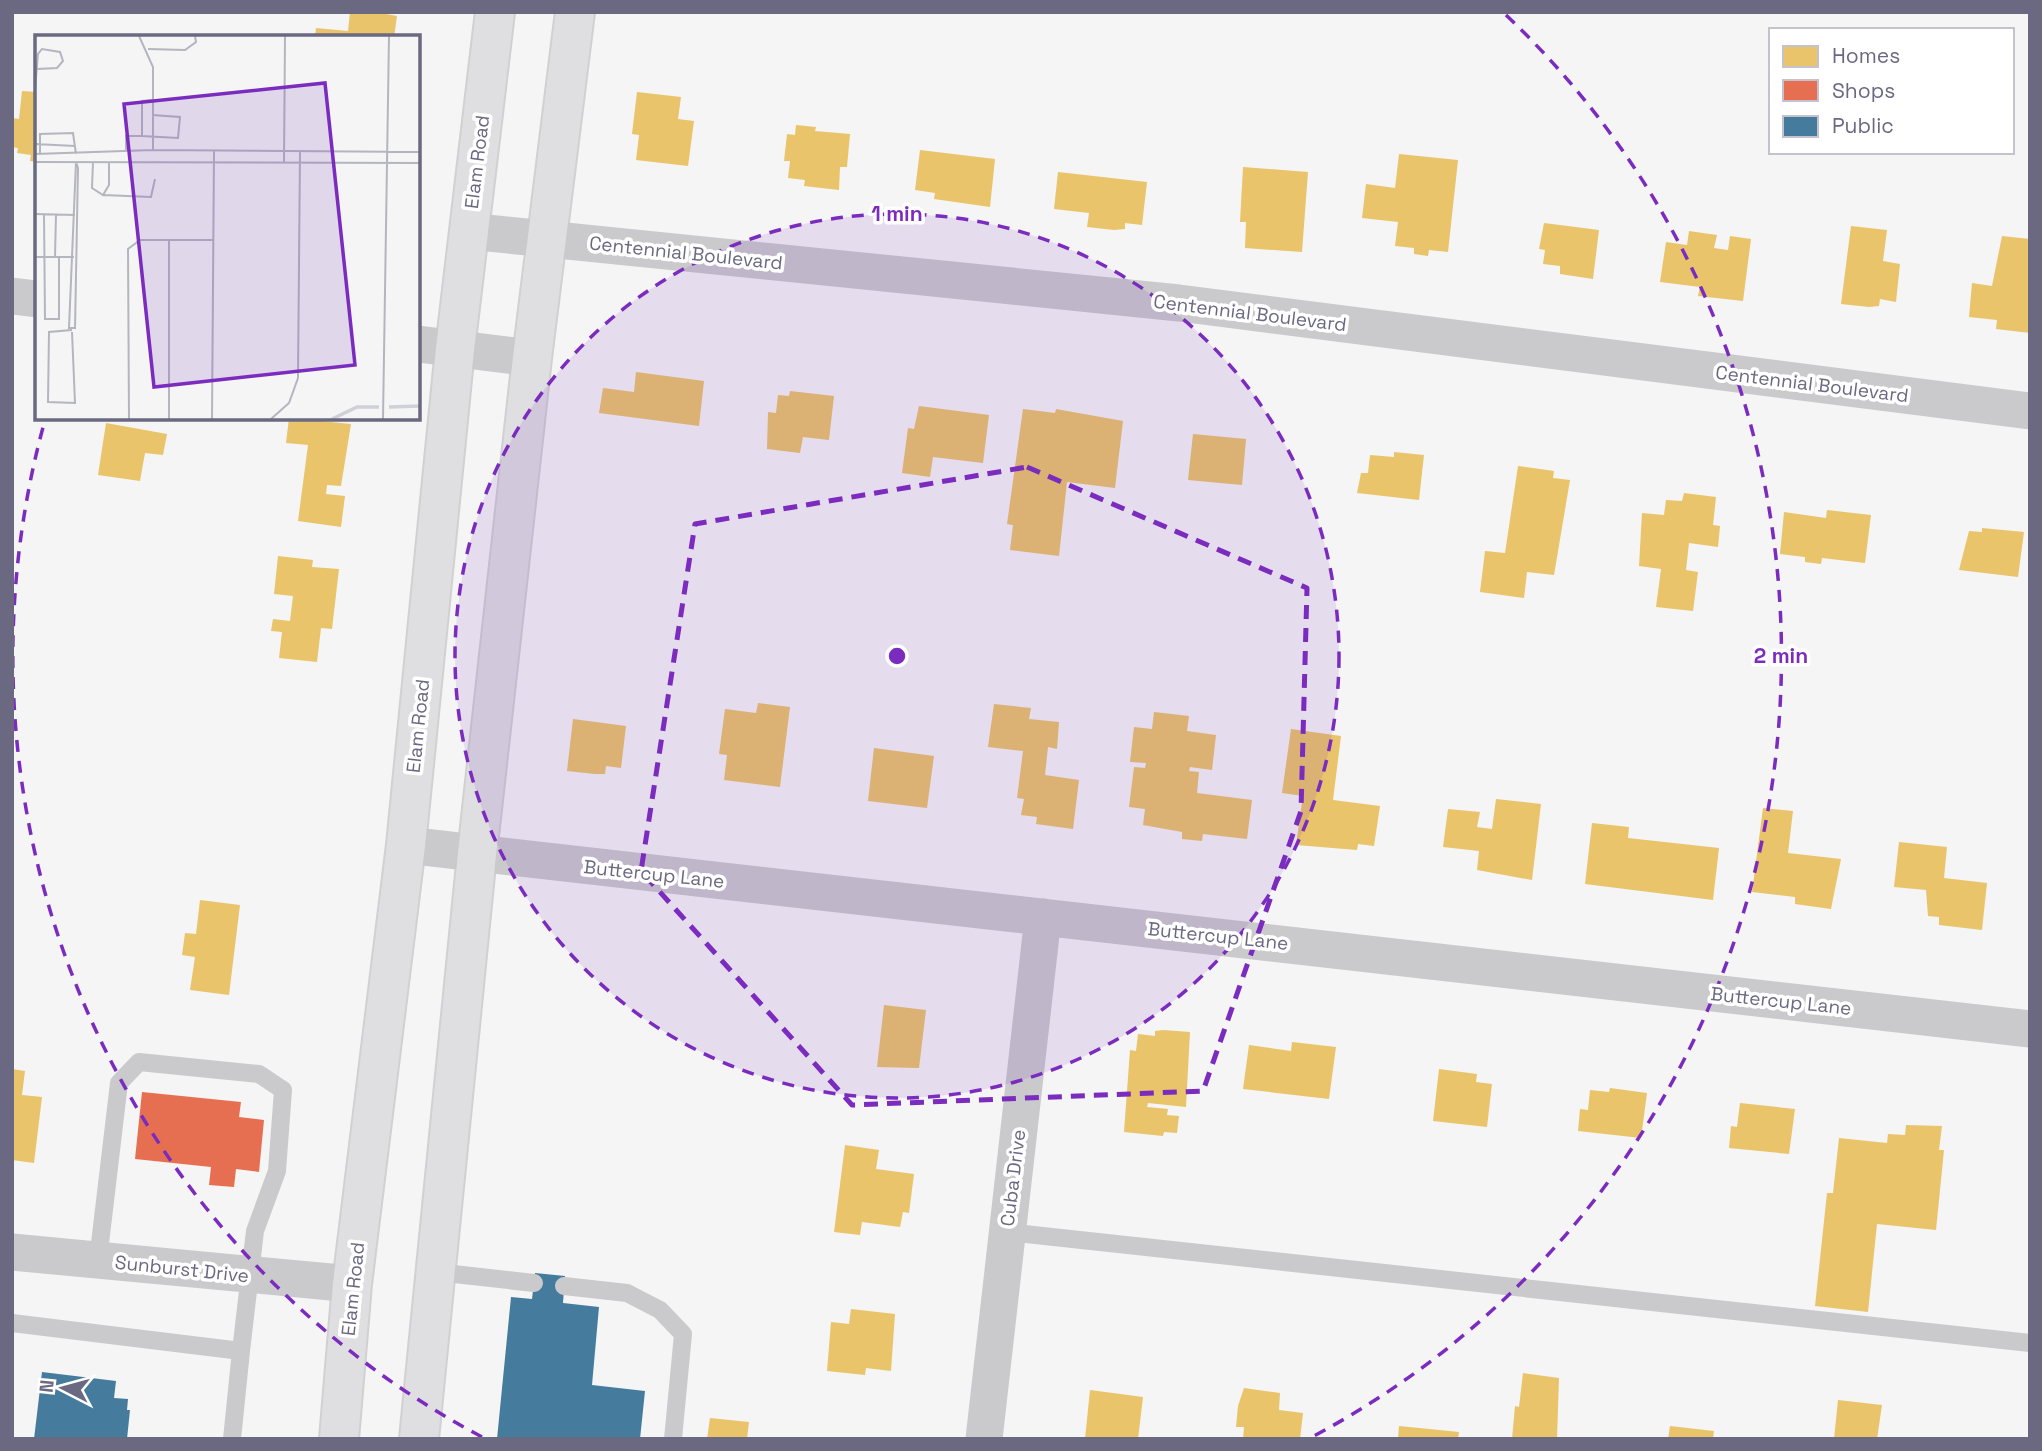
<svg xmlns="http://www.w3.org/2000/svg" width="2042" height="1451" font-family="'Space Grotesk',sans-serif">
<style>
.homes{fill:#e9c46a}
.shops{fill:#e76f51}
.public{fill:#457b9d}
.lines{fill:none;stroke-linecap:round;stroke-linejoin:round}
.secondary-casing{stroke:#d1d1d2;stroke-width:42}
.service{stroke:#cacacc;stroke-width:18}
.minor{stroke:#cacacc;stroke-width:37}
.secondary{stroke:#dfdee0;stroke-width:38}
.marked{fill:none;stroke:#7b2cbf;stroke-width:5;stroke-dasharray:14 9;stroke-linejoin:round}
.ring{fill:none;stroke:#7b2cbf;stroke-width:3.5;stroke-dasharray:12 9}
.labels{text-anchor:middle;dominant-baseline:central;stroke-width:7;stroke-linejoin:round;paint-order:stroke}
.street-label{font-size:19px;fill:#6b6981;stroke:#fff}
.inset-river{fill:none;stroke:#d0d1d8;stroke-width:3.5}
.inset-road{fill:none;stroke:#b5b5bf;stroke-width:2}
.view{fill:#7b2cbf;fill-opacity:0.15;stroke:#7b2cbf;stroke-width:3.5}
.inset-edge{fill:none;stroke:#6b6981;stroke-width:3.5}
.centre{fill:#7b2cbf;stroke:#fff;stroke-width:3.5}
.ring-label{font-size:21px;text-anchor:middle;font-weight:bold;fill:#7b2cbf;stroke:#fff;stroke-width:7;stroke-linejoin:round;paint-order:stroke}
</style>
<rect width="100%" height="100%" fill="#f4f5f4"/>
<path class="homes" d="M350,12H376L397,16L394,37H315L316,28L348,31Z
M22,91L37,92V162L30,161L31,155L17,153L18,148L12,147V118L19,119Z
M637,92L681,97L678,119L694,121L688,166L636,160L639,135L632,134Z
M796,125L816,127L815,131L850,134L847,167H840L839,190L804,186L805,180L788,178L790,161H784L787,134L795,135Z
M920,150L995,159L990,207L934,199L935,193L915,190Z
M1399,154L1458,160L1448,252L1429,250L1428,256L1414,254V248L1395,246L1398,222L1362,218L1366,184L1395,188Z
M1243,167L1308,172L1302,252L1245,248L1246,222H1240Z
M1058,172L1147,182L1142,225L1125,223V229L1114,230L1087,227L1089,213L1054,209Z
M1544,223L1599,230L1593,279L1560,274V266L1543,264L1545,250L1539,249Z
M1851,226L1887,230L1883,261L1900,264L1896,302L1880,299L1879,306L1869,307L1841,304Z
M1689,231L1717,235L1714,248L1728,250L1730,236L1751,239L1743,301L1698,296L1700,287L1660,282L1666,242L1687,245Z
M2002,236L2030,239V333L1996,329L1997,320L1969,317L1972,283L1992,286Z
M636,372L704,381L699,426L599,413L603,388L634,392Z
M790,391L834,396L829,440L803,437L800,453L767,449L768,412L776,413L778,395L789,396Z
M919,406L989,415L983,463L933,457L930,477L902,473L908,428L914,429Z
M1023,409L1055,413L1056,409L1123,421L1115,488L1067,482L1059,556L1010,550L1013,525L1007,524Z
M289,418L351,424L341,486L327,485L326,494L345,496L341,527L298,521L308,445L286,443Z
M106,423L167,434L163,455L145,453L140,481L98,475Z
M1193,434L1246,439L1242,485L1188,480Z
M1394,452L1424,455L1419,500L1357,493L1361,473H1368L1370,455L1394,457Z
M1518,466L1554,471L1553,478L1570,480L1554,575L1527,572L1524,598L1480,592L1485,551L1505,553Z
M1684,493L1716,497L1713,525L1720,526L1718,547L1689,543L1686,570L1698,572L1693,611L1656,607L1661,569L1639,566L1642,513L1664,515L1666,500L1682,501Z
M1827,510L1871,515L1865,563L1822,558L1821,564L1805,562V557L1780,554L1784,512L1826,518Z
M1982,528L2024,532L2018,577L1959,570L1969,531L1982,532Z
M278,556L313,560L312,567L339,569L332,629L321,628L317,662L279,658L282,632L271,631L273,619L290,621L293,596L274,594Z
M758,703L790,707L780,787L724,780L727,755L719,754L725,709L756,713Z
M994,704L1031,708L1029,719L1059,722L1057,749L1048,747L1045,775L1079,780L1073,829L1036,824L1037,817L1021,815L1024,799L1017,798L1023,751L988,747Z
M1154,712L1189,716L1187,731L1216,735L1212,770L1190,767L1189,771L1199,772L1197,793L1252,800L1247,839L1203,834L1202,841L1182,839V832L1143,825L1145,809L1129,807L1134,767L1145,768L1146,763L1130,762L1134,727L1152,729Z
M573,719L626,726L621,768L606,766L605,774H595L567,771Z
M1291,729L1341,736L1333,800L1380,806L1374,846L1358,844L1357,850L1296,845L1303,796L1282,793Z
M874,748L934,756L927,808L868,801Z
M1496,799L1541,804L1532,880L1477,870L1479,851L1443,847L1448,809L1480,812L1477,827L1492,829Z
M1763,808L1793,811L1788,853L1841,859L1831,909L1795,904V897L1752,892Z
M1592,823L1629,827L1628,838L1719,848L1713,900L1585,884Z
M1899,842L1947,847L1944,878L1987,883L1982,930L1939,925V917L1928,916L1926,890L1894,887Z
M200,900L240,905L229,995L190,990L195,957L182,955L185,933L196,934Z
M884,1005L926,1010L919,1068L877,1067Z
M1163,1030L1190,1032L1186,1107L1148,1103L1147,1107L1168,1109L1167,1115L1179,1116L1177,1133L1164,1132L1163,1136L1124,1132L1130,1050L1136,1051L1138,1034L1155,1036V1031Z
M1292,1042L1336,1047L1329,1099L1243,1089L1249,1045L1291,1051Z
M12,1069L25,1071L22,1095L42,1097L34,1163L12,1160Z
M1439,1069L1477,1074L1476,1082L1492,1084L1487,1127L1433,1121Z
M1610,1088L1647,1093L1641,1138L1578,1131L1580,1109L1588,1110L1590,1090L1609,1092Z
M1740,1103L1795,1109L1789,1154L1729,1148L1731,1126L1737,1127Z
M1906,1125L1942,1126L1939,1150H1944L1936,1230L1877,1224L1868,1312L1815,1306L1827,1193H1833L1839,1138L1887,1143L1888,1134L1905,1135Z
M845,1145L879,1150L876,1169L914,1174L909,1213L903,1212L900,1227L862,1222L860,1235L834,1232Z
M851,1309L895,1314L891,1371L866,1368L865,1375L827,1371L831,1322L849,1324Z
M1523,1373L1559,1378L1557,1439H1512L1515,1406L1519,1407Z
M1244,1388L1280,1393L1279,1410L1303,1413L1300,1439H1243L1244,1427H1236L1238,1406Z
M1090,1390L1143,1397L1138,1439H1085Z
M1838,1400L1882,1405L1877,1439H1834Z
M710,1418L749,1422L747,1439H707Z
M1399,1426L1459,1432L1458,1439H1398Z
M1670,1426L1714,1431L1713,1439H1668Z"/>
<path class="shops" d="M142,1092L241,1102L239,1117L264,1120L259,1172L236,1169L234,1187L209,1185L211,1167L135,1159Z"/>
<path class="public" d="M535,1273L565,1276L563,1303L599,1307L592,1385L645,1391L640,1439H497L511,1297L532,1299Z
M42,1372L116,1381L114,1398L128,1399L127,1410H130L127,1439H34Z"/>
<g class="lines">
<g class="secondary-casing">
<path id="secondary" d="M339,1439L352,1284L406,845L455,349L495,12
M419,1439L477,854L532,358L575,12"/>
</g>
<path class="service" d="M1007,1232L2030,1343
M436,1272L534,1283
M564,1286L627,1293L660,1310L683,1334L673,1439
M12,1323L241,1351L255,1231L277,1171L283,1090L259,1074L139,1062L119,1083L98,1260
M232,1439L241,1351"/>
<path class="minor" d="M468,231L1179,303L2030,411
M12,296L37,299
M418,344L532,358
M406,845L2030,1029
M12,1252L352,1284
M984,1439L1043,917"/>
<use href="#secondary" class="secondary"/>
</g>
<path class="marked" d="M1027,467L1307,588L1301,811L1203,1091L852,1105L641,871L695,524Z"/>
<circle cx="897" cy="656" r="442" fill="#7b2cbf" fill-opacity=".12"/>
<g class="ring">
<circle cx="897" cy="656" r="442"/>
<path d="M482 1437A884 884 0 0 1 45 420M1506 15A884 884 0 0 1 1312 1437"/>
</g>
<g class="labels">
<g class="street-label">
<text transform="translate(477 162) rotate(-83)">Elam Road</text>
<text transform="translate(686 253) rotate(6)">Centennial Boulevard</text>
<text transform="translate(1250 313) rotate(7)">Centennial Boulevard</text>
<text transform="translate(1812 384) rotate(7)">Centennial Boulevard</text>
<text transform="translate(418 726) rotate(-84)">Elam Road</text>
<text transform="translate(654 874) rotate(6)">Buttercup Lane</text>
<text transform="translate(1218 936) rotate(6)">Buttercup Lane</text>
<text transform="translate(1781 1001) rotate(6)">Buttercup Lane</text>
<text transform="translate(1013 1178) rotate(-83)">Cuba Drive</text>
<text transform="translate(182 1269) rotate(6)">Sunburst Drive</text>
<text transform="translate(353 1289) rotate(-84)">Elam Road</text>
</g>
</g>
<g transform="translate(35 35)">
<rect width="385" height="385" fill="#f4f5f4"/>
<path class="inset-river" d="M354,372L385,371M297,384L322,372H344"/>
<path class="inset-road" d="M104,1L118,32V115M113,14L150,15L161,7L160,1M0,54L3,19L7,14L25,17L28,26L22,33L2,34M117,65L107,66V101L143,103L145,82L117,80M0,109L40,111M91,116V101H107M0,119L118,115L385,117M5,120V99L38,98L41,119M0,127L385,128M41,127L43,133L40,293H34ZM58,127L57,153L68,160L74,150V127M249,127L250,1M68,160L116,162L120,144M0,179L40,180M9,179L10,284H24V222M0,222H39M20,222L21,179M37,297L40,368L13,367L14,297L37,295M94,384L93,214L105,205H179M134,384V205M177,384L179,116M236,384L254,368L263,343L265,116M348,384L354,1"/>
<path class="view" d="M290,48L320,330L119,352L89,69Z"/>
<rect width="385" height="385" class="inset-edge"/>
</g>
<circle cx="897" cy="656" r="10" class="centre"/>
<g class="ring-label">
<text x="897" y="221">1 min</text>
<text x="1781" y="663">2 min</text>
</g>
<rect width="2042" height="1451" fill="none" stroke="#6b6981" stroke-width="28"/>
<rect x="1769" y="28" width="245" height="126" fill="#ffffff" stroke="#c4c3cd" stroke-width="2"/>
<rect x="1783" y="46" width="35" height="21" fill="#e9c46a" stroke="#c4c3cd" stroke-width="2"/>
<text x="1832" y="63" font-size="21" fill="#6b6981">Homes</text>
<rect x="1783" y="80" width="35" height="21" fill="#e76f51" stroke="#c4c3cd" stroke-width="2"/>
<text x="1832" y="98" font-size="21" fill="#6b6981">Shops</text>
<rect x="1783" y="116" width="35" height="21" fill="#457b9d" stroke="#c4c3cd" stroke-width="2"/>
<text x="1832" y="133" font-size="21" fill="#6b6981">Public</text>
<g transform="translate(63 1388) rotate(276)" stroke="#ffffff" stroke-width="5" paint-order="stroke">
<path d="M0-5L12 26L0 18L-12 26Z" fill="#6b6981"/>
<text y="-10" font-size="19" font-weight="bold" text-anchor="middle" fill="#6b6981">N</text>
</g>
</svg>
